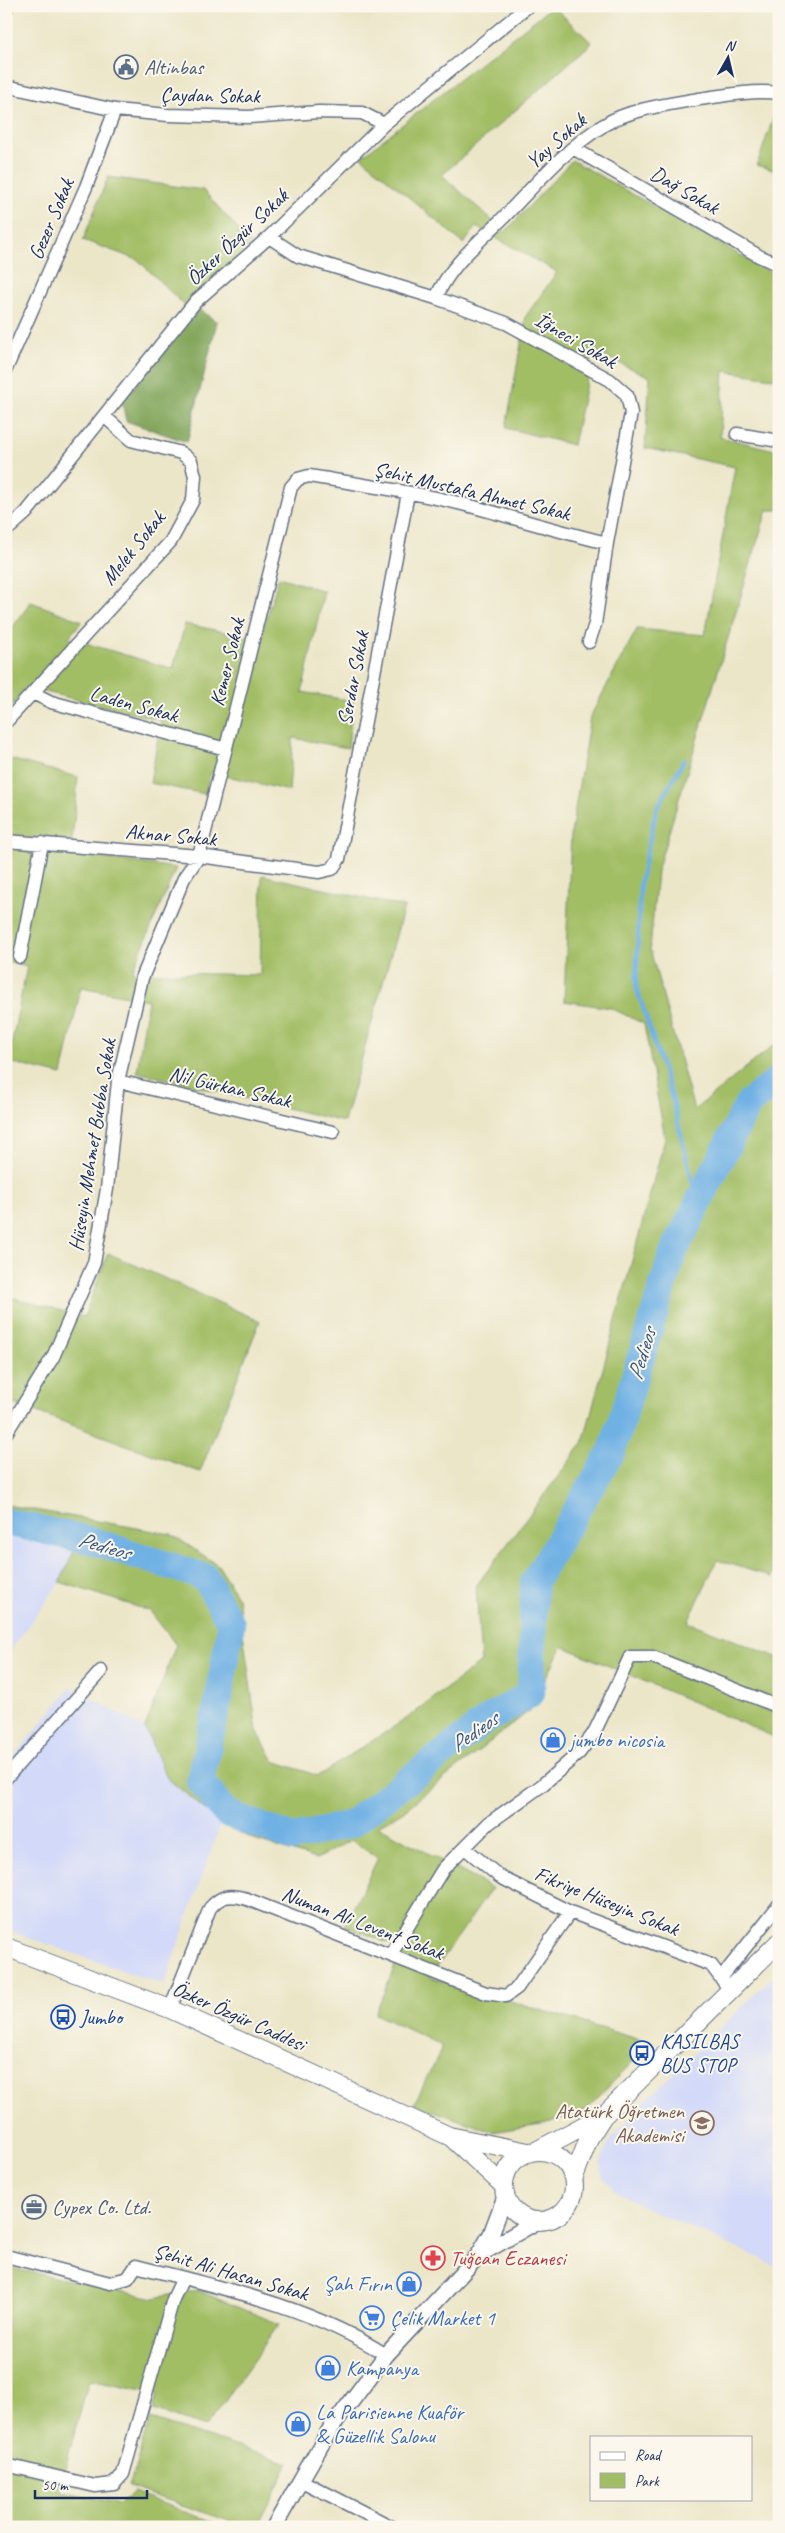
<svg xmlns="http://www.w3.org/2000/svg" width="785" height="2533" font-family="Caveat,sans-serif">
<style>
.built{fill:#d2d9f9}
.green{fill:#a2be65;stroke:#5e7662}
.forest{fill:#81a55a;stroke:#4e6a5c}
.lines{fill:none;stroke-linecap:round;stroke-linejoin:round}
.stream{stroke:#6fb1e4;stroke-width:4.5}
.river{stroke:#6fb1e4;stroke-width:28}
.minor-casing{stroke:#646f83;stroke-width:15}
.tertiary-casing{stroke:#646f83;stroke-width:18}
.secondary-casing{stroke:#646f83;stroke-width:20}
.minor{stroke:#fff;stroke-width:12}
.tertiary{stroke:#fff;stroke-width:15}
.secondary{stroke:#fff;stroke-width:18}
.labels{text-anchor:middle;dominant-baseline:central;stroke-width:4;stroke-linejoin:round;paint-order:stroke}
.service-label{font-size:21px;fill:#4e5e75;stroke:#fbf7ec;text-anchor:start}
.street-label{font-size:21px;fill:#1b2f5e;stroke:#fbf7ec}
.shop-label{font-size:21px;fill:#366cbe;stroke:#fbf7ec;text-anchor:start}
.transit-label{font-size:21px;fill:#164399;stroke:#fbf7ec;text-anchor:start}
.education-label{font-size:21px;fill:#785e54;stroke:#fbf7ec;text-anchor:end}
.health-label{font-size:21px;fill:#be3a42;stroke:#fbf7ec;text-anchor:start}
.water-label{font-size:22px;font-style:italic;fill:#345686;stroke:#fbf7ec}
</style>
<rect width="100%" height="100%" fill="#fbf7ec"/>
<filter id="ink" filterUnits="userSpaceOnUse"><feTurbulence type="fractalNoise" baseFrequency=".02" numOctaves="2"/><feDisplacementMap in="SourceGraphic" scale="10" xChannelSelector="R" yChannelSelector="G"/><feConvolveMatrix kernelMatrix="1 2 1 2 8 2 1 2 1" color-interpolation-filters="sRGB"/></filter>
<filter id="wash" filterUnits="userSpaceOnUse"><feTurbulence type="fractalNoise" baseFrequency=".0096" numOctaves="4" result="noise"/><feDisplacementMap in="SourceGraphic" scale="20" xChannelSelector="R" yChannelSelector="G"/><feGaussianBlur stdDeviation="1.12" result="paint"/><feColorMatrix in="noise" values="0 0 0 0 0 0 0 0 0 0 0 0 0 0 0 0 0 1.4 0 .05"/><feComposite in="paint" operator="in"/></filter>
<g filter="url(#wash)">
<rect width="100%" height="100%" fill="#ece6c9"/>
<path class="built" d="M6,1534L74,1551L60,1582L8,1654Z
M71,1687L145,1728L167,1778L221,1823L164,1985L6,1930V1766Z
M779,1971V2267L642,2206L613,2189L603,2178L600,2164L608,2143L643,2103Z"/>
<path class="green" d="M550,8L556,9L592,43L442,175L505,232L572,160L779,277V379L724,371L720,437L779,451V510H767L657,871L650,949L694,1110L779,1041V1557L772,1577L717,1560L688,1622L779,1658V1739L562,1646L530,1710L402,1812L378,1826L492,1888L430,1977L651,2043L585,2111L547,2123L493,2132L414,2104L443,2046L375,2014L402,1949L345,1925L378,1858L351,1840L316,1859L257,1841L221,1823L167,1778L145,1728L176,1645L150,1611L60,1582L74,1551L6,1534V1505L171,1534L218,1565L238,1598L257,1731L274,1761L318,1776L409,1717L481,1662L476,1586L583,1443L665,1138L644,1024L611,1008L564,1001L571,834L590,717L637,629L705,635L735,467L645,448L650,377L593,351L573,445L506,428L526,316L557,272L476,227L464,244L361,157Z
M779,101V172L757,165Z
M108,177L203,190L251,244L185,306L138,260L83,240Z
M279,577L324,591L302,692L353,701L348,748L293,738L289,791L211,772L205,794L150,783L161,720L25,687L6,715V636L31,602L82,621L68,638L173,669L185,624L260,639Z
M6,758L78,777L71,854L176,868L132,972L260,975L262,875L404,907L344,1122L137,1072L148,1000L81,987L62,1075L8,1062L27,966L6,961Z
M108,1253L260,1321L200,1472L15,1404L6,1415V1296L84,1317Z
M6,2267L154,2298L197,2290L279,2324L206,2427L153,2410L158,2394L89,2380L59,2490L119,2504L134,2492L224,2527H6Z
M150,2419L289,2463L257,2527H247L129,2487Z"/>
<path class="forest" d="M198,309L217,322L187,442L126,421L122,402Z"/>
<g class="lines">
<path class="stream" d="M684,760L656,810L640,883L636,986L672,1098L698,1205"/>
<path class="river" d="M6,1522L89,1540L205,1577L231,1624L218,1702L200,1781L226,1813L293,1838L351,1824L484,1722L531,1693L534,1582L612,1451L673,1253L748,1104L779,1079"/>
</g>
</g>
<g filter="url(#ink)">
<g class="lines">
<g class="minor-casing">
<path id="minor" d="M6,9L7,6
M6,86L115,110L168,115L249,117L319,112L362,113L384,124
M573,148L759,256L779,265
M269,237L298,256L436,298L506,323L610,380L627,395L631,413L607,543L595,624L589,642
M436,298C450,265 479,242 504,217C535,185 566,148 604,125C629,109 671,104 699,99C726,95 752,90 779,93
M6,369L86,187L115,110
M737,434L779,441
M6,531L26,513L196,301L269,237L384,124L528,6
M33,693L51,702L226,749
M6,722L171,541L193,500L195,476L191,461L181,453L131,440L104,416
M6,841L199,856L319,872L332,869L339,859L408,493
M20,957L42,843
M118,1081L333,1132
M6,1433L53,1357L94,1263L107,1189L118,1081L142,978L184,878L199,856L291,487L298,479L309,476C364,485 420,493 474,507C518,519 562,532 607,543
M6,1778L101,1671
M466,1849L500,1877L570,1912L711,1965L730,1990
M391,1954L443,1869L489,1823L541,1786L579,1753L594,1733L630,1657H653L779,1707
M721,1978L779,1905
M170,2009L210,1908C221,1895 231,1894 247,1899L486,1993L506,1996L517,1988L570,1912
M6,2256L110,2283L128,2278L136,2266C222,2288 310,2306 386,2355
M6,2465L95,2486L114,2484L123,2474L173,2299L183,2278
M300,2480L392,2527"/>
</g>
<g class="tertiary-casing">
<path id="tertiary" d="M479,2255L536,2222
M274,2527L329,2431L386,2355L478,2256L491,2234L505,2197"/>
</g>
<g class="secondary-casing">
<path id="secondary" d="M6,1947L170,2009L449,2136L528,2152
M453,2139L504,2186
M504 2186a35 35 0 1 1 70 0a35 35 0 1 1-70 0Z
M536,2151L602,2116
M574,2177L589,2138L603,2116L779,1942"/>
</g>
<use href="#minor" class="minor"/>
<use href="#tertiary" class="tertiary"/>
<use href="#secondary" class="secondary"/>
</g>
</g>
<defs>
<g id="civic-ring" transform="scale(1.25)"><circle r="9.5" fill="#fbf7ec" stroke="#5c6f8a" stroke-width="1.5"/><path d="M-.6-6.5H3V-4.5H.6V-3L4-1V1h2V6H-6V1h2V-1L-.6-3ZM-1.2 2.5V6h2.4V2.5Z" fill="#5c6f8a"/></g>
<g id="shop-ring" transform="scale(1.25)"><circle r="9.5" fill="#fbf7ec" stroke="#3f7fe0" stroke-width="1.5"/><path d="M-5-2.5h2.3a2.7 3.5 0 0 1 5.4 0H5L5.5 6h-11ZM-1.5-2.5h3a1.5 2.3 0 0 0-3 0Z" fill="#3f7fe0"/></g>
<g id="bus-ring" transform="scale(1.25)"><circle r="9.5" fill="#fbf7ec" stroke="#1a4fb4" stroke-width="1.5"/><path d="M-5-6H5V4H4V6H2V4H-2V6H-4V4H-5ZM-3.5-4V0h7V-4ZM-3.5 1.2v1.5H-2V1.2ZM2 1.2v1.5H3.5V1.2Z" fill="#1a4fb4"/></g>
<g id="university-ring" transform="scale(1.25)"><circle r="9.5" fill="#fbf7ec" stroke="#8d6e63" stroke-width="1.5"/><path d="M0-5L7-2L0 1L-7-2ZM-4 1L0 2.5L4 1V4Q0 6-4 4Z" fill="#8d6e63"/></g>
<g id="office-ring" transform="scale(1.25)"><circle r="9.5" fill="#fbf7ec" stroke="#5c6f8a" stroke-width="1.5"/><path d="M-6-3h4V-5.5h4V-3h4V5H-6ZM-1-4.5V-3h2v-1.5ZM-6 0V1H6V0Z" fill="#5c6f8a"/></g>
<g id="pharmacy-ring" transform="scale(1.25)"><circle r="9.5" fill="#fbf7ec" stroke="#e0444e" stroke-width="1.5"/><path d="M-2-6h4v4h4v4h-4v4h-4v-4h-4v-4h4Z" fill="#e0444e"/></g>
<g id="supermarket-ring" transform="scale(1.25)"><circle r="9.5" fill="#fbf7ec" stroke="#3f7fe0" stroke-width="1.5"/><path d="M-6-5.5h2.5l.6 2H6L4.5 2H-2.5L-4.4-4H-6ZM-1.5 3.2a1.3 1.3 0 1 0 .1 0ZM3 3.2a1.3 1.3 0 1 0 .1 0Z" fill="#3f7fe0"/></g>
</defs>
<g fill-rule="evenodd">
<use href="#civic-ring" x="126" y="67"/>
<use href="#shop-ring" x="553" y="1740"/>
<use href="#bus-ring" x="63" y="2017"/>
<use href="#bus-ring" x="642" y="2053"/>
<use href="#university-ring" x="702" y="2123"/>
<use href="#office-ring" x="34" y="2207"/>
<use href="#pharmacy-ring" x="433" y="2258"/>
<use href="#shop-ring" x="409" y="2284"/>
<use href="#supermarket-ring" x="372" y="2318"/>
<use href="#shop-ring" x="328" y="2368"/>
<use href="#shop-ring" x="298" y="2424"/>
</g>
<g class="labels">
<g class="service-label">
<text x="144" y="67">Altinbas</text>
<text x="52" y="2207">Cypex Co. Ltd.</text>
</g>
<g class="street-label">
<text transform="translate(210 95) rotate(1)">Çaydan Sokak</text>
<text transform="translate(556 141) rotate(-41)">Yay Sokak</text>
<text transform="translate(685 190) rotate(30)">Dağ Sokak</text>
<text transform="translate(51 219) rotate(-67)">Gezer Sokak</text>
<text transform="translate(237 237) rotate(-43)">Özker Özgür Sokak</text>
<text transform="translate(576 340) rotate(30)">İğneci Sokak</text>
<text transform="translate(472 491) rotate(13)">Şehit Mustafa Ahmet Sokak</text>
<text transform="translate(133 548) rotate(-51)">Melek Sokak</text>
<text transform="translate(227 662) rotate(-76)">Kemer Sokak</text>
<text transform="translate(353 678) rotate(-79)">Serdar Sokak</text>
<text transform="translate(134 704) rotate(15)">Laden Sokak</text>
<text transform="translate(171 835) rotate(5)">Aknar Sokak</text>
<text transform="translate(230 1087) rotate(13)">Nil Gürkan Sokak</text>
<text transform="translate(92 1145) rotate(-81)">Hüseyin Mehmet Bubba Sokak</text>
<text transform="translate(607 1901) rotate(22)">Fikriye Hüseyin Sokak</text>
<text transform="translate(363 1923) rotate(21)">Numan Ali Levent Sokak</text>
<text transform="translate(239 2016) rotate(24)">Özker Özgür Caddesi</text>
<text transform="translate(231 2272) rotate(16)">Şehit Ali Hasan Sokak</text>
</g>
<g class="shop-label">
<text x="570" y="1740">jumbo nicosia</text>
<text x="392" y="2284" text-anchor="end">Şah Fırın</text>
<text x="390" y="2318">Çelik Market 1</text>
<text x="346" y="2368">Kampanya</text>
<text x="316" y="2412">La Parisienne Kuaför<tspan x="316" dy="24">&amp; Güzellik Salonu</tspan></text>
</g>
<g class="transit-label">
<text x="80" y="2017">Jumbo</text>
<text x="660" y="2041">KASILBAS<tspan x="660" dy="24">BUS STOP</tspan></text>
</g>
<g class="education-label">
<text x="684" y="2111">Atatürk Öğretmen<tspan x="684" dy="24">Akademisi</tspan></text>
</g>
<g class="health-label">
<text x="450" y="2258">Tuğcan Eczanesi</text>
</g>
<g class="water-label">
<text transform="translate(642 1354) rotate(-73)">Pedieos</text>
<text transform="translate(104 1546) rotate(16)">Pedieos</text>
<text transform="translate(474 1732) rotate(-35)">Pedieos</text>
</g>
</g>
<rect width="785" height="2533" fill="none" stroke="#fbf7ec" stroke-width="25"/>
<rect x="590" y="2436" width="162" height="65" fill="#fbf7ec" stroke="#a1a7b3"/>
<rect x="600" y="2452" width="25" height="8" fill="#ffffff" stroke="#a1a7b3"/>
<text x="635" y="2460" font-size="15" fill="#1b2f5e">Road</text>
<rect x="600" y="2473" width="25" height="15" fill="#a2be65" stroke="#a1a7b3"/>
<text x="635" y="2486" font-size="15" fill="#1b2f5e">Park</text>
<g transform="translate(728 58) rotate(8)" stroke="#fbf7ec" stroke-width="4" paint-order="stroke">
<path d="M0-4L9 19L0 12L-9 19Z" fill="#1b2f5e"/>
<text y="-8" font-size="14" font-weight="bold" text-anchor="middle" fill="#1b2f5e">N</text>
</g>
<path d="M35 2490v8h112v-8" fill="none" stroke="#1b2f5e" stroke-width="2.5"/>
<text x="42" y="2490" font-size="15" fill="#1b2f5e" stroke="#fbf7ec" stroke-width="4" paint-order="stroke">50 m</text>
</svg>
